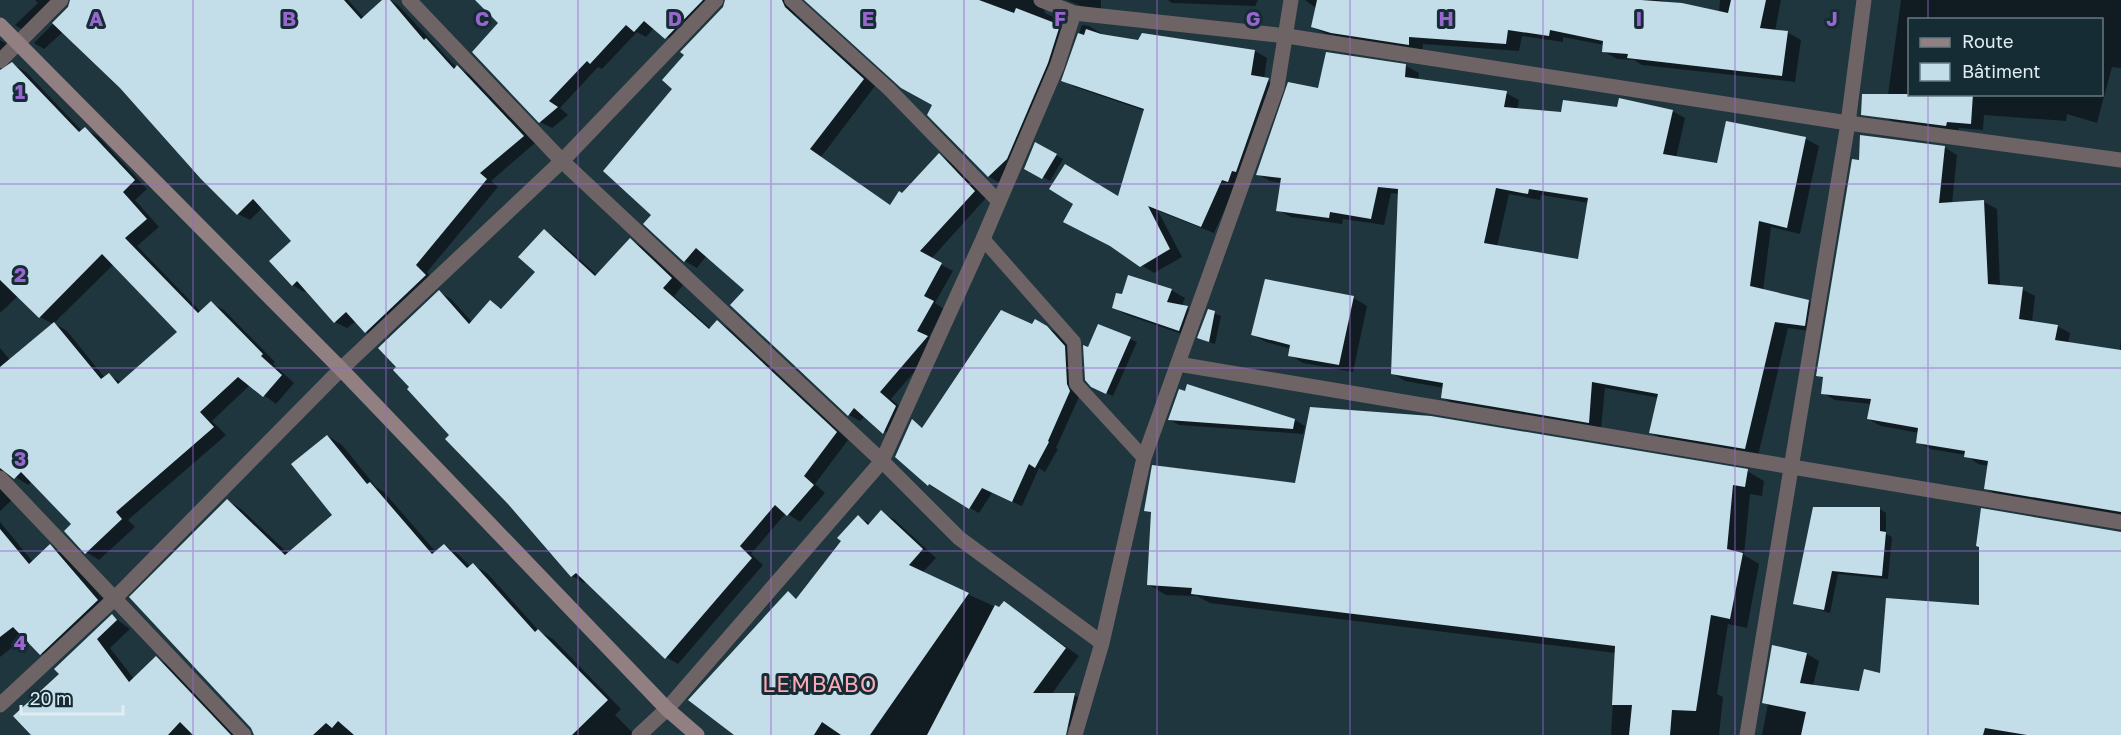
<svg xmlns="http://www.w3.org/2000/svg" width="2121" height="735" font-family="'Golos Text',sans-serif">
<style>
.shadow{fill:#0007;fill-rule:evenodd}
.building{fill:#c3dee9;fill-rule:evenodd}
.lines{fill:none;stroke-linecap:round;stroke-linejoin:round}
.lane{stroke:#6f6465;stroke-width:14}
.street{stroke:#6f6465;stroke-width:15}
.secondary{stroke:#917f81;stroke-width:15}
.grid{fill:none;stroke:#9966cf;stroke-width:1.5;stroke-opacity:0.55}
.labels{text-anchor:middle;dominant-baseline:central;stroke-width:6;stroke-linejoin:round;paint-order:stroke}
.quarter-label{font-size:22px;letter-spacing:1.5px;fill:#fca8b5;stroke:#152c35}
.grid-label{font-size:20px;text-anchor:middle;font-weight:bold;fill:#9966cf;stroke:#152c35;stroke-width:6;stroke-linejoin:round;paint-order:stroke}
</style>
<rect width="100%" height="100%" fill="#1f363f"/>
<path class="shadow" d="M35,0H65L31,35L15,25L38,3Z
M72,0H348L364,18L384,0H390L398,5L457,68L469,74L535,143L491,181L498,187L427,272L437,283L378,339L366,332L356,321L347,328L335,322L307,290L304,292L293,285V241L263,207L250,220L238,214L121,86L63,32L44,49L34,43L70,7Z
M477,0H720L678,44L654,28L646,37L637,32L602,69L598,67L560,108L568,115L552,128L540,122L500,22Z
M727,0H798L793,4L796,15L875,86L821,157L891,206L939,155L951,162L986,198L931,259L953,271L935,303L944,309L929,337L939,343L891,399L907,413L895,439L865,416L860,421L849,415L732,305L746,289L707,255L697,268L685,261L645,224L653,215L674,89Z
M807,0H1046L1043,3L1045,13L1073,27L1000,183L988,176L934,105Z
M1066,0H1101V11L1089,9Z
M1168,0H1258L1255,6L1172,3Z
M1305,0H1659L1719,12L1720,0H1781L1775,31L1787,32L1801,40L1795,82L1642,65L1634,60L1617,59L1603,51L1604,45L1563,37V42L1522,36L1519,51L1423,44L1422,52L1326,34L1312,27L1317,9Z
M1901,0H2121V68L2112,67L2097,123L2067,114L2066,121L1984,115L1983,130L1959,128L1958,132L1897,124L1885,117ZM1910,20H2102V94H1910Z
M1082,25L1089,26L1101,33V36L1139,42L1143,35L1255,51L1267,58L1264,79L1280,87L1214,233L1158,211L1182,257L1154,273L1141,265L1119,198L1145,111L1075,87L1063,80Z
M0,40L12,47L3,66L5,71L13,64L26,72L82,131L85,129L98,136L147,189L135,200L159,227L137,246L201,312L211,303L224,310L275,362L273,364L294,383L276,404L250,385L212,421L226,435L128,520L135,527L99,560L86,552L73,525L32,481L28,485L14,476L7,477L12,500L0,511V348L10,360L53,324L40,317L18,296L0,313ZM114,264L179,332L122,383L109,375L105,378L67,331L54,323Z
M1328,54L1406,66L1419,73L1418,81L1506,93L1519,100L1517,109L1562,113L1618,108L1672,111L1685,118L1676,158L1719,164L1728,122L1806,139L1819,146L1800,234L1771,227L1763,291L1808,301L1821,309L1817,332L1788,328L1758,456L1663,440L1651,432L1659,398L1605,388L1601,429L1455,405L1442,397L1444,388L1405,381L1392,373L1400,194L1391,193L1384,225L1343,219L1342,224L1291,217L1278,210L1282,183L1270,181L1258,174L1319,90ZM1509,194L1540,200L1541,195L1589,203L1579,261L1497,247Z
M1036,144L1063,159L1050,181L1026,168Z
M1944,147L1957,155L1952,204L1984,202L1997,209L2000,287L2022,289L2035,296L2032,322L2057,326L2070,333L2068,344L2120,351L2121,339V516L1998,496L1986,488L1989,466L1978,464L1966,455L1930,449L1918,442L1919,433L1881,426L1868,419L1871,404L1835,400L1823,393L1824,379L1818,375Z
M544,231L556,238L597,275L630,240L642,247L683,285L674,296L711,329L717,322L729,329L848,440L815,484L825,493L800,522L786,513L751,554L763,565L678,664L666,657L586,581L584,583L572,576L411,387L439,292L451,299L472,322L490,302L503,309L537,272Z
M1266,280L1354,298L1367,306L1353,372L1303,363L1290,355L1291,349L1266,342L1253,335Z
M1171,290L1185,298L1182,306L1201,315L1193,338L1127,315L1114,308Z
M1209,311L1221,316L1215,344L1206,341Z
M1035,321L1057,333L1074,352L1079,397L1056,448L1058,449L1045,472L1039,468L1022,506L992,493L979,513L929,485L896,457L912,421L923,429Z
M1099,326L1137,342L1113,396L1099,390L1089,349Z
M1170,420H1295L1305,426L1303,434L1179,425Z
M328,436L342,445L376,487L384,492L436,552L444,545L458,554L471,567L473,565L487,573L540,632L553,639L621,709L615,715L635,735H254L227,500L241,509L289,554L334,515Z
M1747,471L1764,481L1762,496L1750,494L1744,555L1759,564L1747,628L1728,624L1717,694L1723,697L1719,735H1611L1616,653L1210,603L1197,596L1166,595L1149,585L1153,514L1146,510L1296,485Z
M1880,509L1886,513V534L1892,537L1888,579L1838,574L1830,613L1795,603Z
M881,512L895,520L936,558L922,573L1000,609L1005,603L1079,656L1051,695H1074L1088,703L1083,726H1069L1065,735H737L788,593L798,599L843,541L858,517L871,524Z
M0,522L33,562L50,546L63,554L111,608L54,661L41,653L25,637L0,657Z
M2121,533V735H1762L1768,704L1807,654L1819,661L1813,686L1860,693L1881,675L1981,607Z
M112,616L130,629L110,648L134,679L156,658L170,666L235,735H195L192,732L189,735H33L61,674Z"/>
<path class="building" d="M70,0H344L361,19L382,0H390L424,40L426,38L454,69L457,65L524,136L480,173L487,179L416,265L426,275L365,333L346,312L334,323L297,281L292,286L269,261L291,241L253,199L237,215L201,179L120,88L52,23L68,7Z
M475,0H703L665,39L644,21L634,32L626,25L590,64L587,61L549,101L558,107L539,123L472,52L498,23Z
M725,0H782L785,7L864,79L810,149L890,205L899,191L902,193L939,153L975,191L920,251L942,263L924,296L934,301L917,331L928,336L880,392L896,406L883,434L854,408L848,416L730,305L744,290L696,248L684,262L643,224L651,215L603,171L672,89L662,80L684,55L680,52L723,7Z
M804,0H979L1014,13L1016,8L1060,25L1048,63L1007,159L988,177L927,115L932,105L901,88Z
M1317,0H1641L1682,3L1728,13L1731,0H1766L1760,28L1788,31L1782,76L1627,58L1628,54L1602,52L1603,41L1550,30L1549,36L1508,30L1506,44L1409,37V45L1331,33L1311,27Z
M1086,29L1101,34L1138,40L1142,33L1255,50L1251,75L1269,78L1236,172L1232,171L1228,182L1222,180L1201,227L1148,206L1170,249L1140,267L1110,246L1063,222L1073,204L1049,189L1065,164L1118,196L1144,109L1061,81L1078,33L1084,35Z
M1326,52L1406,64L1405,77L1507,91L1504,107L1561,112L1563,100L1617,107L1619,98L1673,110L1663,154L1717,163L1726,121L1806,137L1787,228L1759,221L1750,286L1809,300L1805,326L1775,322L1745,449L1649,433L1658,394L1592,382L1589,423L1441,398L1443,383L1391,374L1398,189L1378,187L1371,219L1330,212L1329,218L1276,211L1281,178L1256,175L1288,82L1318,88ZM1496,188L1528,194L1529,189L1588,198L1578,259L1484,243Z
M12,62L79,132L85,127L135,180L123,192L147,219L125,238L198,313L211,301L263,354L261,356L282,375L263,397L238,377L200,412L214,427L116,512L122,519L85,554L64,531L71,524L21,472L14,479L0,468V367L54,322L101,379L109,373L118,384L177,332L102,254L39,318L0,280V70Z
M1973,94L1971,124L1947,122L1946,126L1861,115L1862,94Z
M1860,135L1945,146L1939,203L1984,200L1988,284L2023,287L2019,319L2058,325L2055,340L2121,350V512L1984,489L1988,461L1964,457L1965,451L1916,443L1918,428L1867,419L1871,399L1821,394L1823,377L1816,376L1852,159L1859,160Z
M1035,142L1057,154L1042,179L1024,169Z
M544,229L595,276L630,238L672,278L663,288L709,329L717,320L837,432L804,476L814,485L787,516L775,505L740,546L752,558L665,659L576,573L571,577L508,504L445,439L449,435L407,389L409,387L393,370L396,367L378,348L439,290L469,324L490,300L501,309L535,272L518,257Z
M1128,275L1172,289L1167,302L1188,306L1179,331L1112,308L1116,293L1122,294Z
M1265,279L1354,296L1339,365L1288,356L1290,345L1251,335Z
M1208,309L1215,311L1209,342L1197,338Z
M1001,310L1032,324L1035,319L1047,326L1065,346L1067,384L1070,391L1048,441L1049,442L1035,468L1029,464L1012,502L982,488L969,509L929,484L928,486L895,457L912,419L922,428Z
M1098,324L1131,337L1106,394L1091,387L1085,380L1083,345L1088,347Z
M1187,384L1295,419L1293,429L1168,420L1179,389L1185,391Z
M1310,407L1431,416L1748,469L1745,487L1733,485L1727,549L1743,553L1730,619L1711,615L1696,711L1672,710L1670,735H1629L1632,705H1612L1615,646L1191,594L1192,588L1147,585L1151,512L1144,511L1152,465L1295,483Z
M327,435L367,484L370,482L432,554L444,544L467,568L473,563L535,632L538,629L608,700L572,735H354L338,721L332,728L326,723L313,735H254L251,728L129,597L227,499L285,555L332,515L291,464Z
M1813,507H1880V531L1886,532L1882,576L1832,571L1824,610L1793,604Z
M1981,508L2121,532V735H2027L1985,728L1983,735H1801L1806,712L1762,703L1772,645L1807,653L1800,683L1859,691L1864,669L1880,673L1886,598L1979,605V547L1976,546Z
M881,510L923,549L909,565L969,593L870,735H841L822,722L814,735H734L688,700L788,591L796,599L841,541L837,538L858,515L868,525Z
M0,529L29,564L50,544L98,600L40,655L13,627L0,637Z
M1004,601L1066,648L1033,693H1075L1066,735H927L995,605L999,607Z
M112,614L117,620L97,639L129,682L156,656L231,735H193L180,722L168,735H31L13,716L59,674L54,669Z"/>
<g class="lines">
<path class="lane" d="M791,0L889,89L997,200
M983,239L1074,342L1076,384L1144,458"/>
<path class="street" d="M409,0L562,161L882,461L959,538L1102,643
M1041,0L1074,13L1287,36L1848,123L2121,160
M0,61L61,0
M1178,364L2121,522
M0,478L244,735
M0,705L114,599L341,369L562,161L716,0
M639,735L667,709L882,461L983,239L1057,66L1074,13
M1075,735L1102,643L1144,458L1277,87L1291,0
M1747,735L1848,123L1864,0"/>
<path class="secondary" d="M0,25L341,369L667,709L697,735"/>
</g>
<path class="grid" d="M193,0V735M386,0V735M578,0V735M771,0V735M964,0V735M1157,0V735M1350,0V735M1543,0V735M1735,0V735M1928,0V20M1928,94V735M0,184H2121M0,368H2121M0,551H2121"/>
<g class="labels">
<g class="quarter-label">
<text x="820" y="683">LEMBABO</text>
</g>
</g>
<g class="grid-label">
<text x="96" y="26">A</text>
<text x="289" y="26">B</text>
<text x="482" y="26">C</text>
<text x="675" y="26">D</text>
<text x="868" y="26">E</text>
<text x="1060" y="26">F</text>
<text x="1253" y="26">G</text>
<text x="1446" y="26">H</text>
<text x="1639" y="26">I</text>
<text x="1832" y="26">J</text>
<text x="20" y="99">1</text>
<text x="20" y="282">2</text>
<text x="20" y="466">3</text>
<text x="20" y="650">4</text>
</g>
<rect x="1908" y="18" width="195" height="78" fill="#152c35" stroke="#667981" stroke-width="1.5"/>
<rect x="1920" y="38" width="30" height="9" fill="#917f81" stroke="#667981" stroke-width="1.5"/>
<text x="1962" y="48" font-size="18" fill="#e0edf3">Route</text>
<rect x="1920" y="63" width="30" height="18" fill="#c3dee9" stroke="#667981" stroke-width="1.5"/>
<text x="1962" y="78" font-size="18" fill="#e0edf3">Bâtiment</text>
<path d="M21 705v9h102v-9" fill="none" stroke="#e0edf3" stroke-width="3"/>
<text x="30" y="705" font-size="18" fill="#e0edf3" stroke="#152c35" stroke-width="4.5" paint-order="stroke">20 m</text>
</svg>
